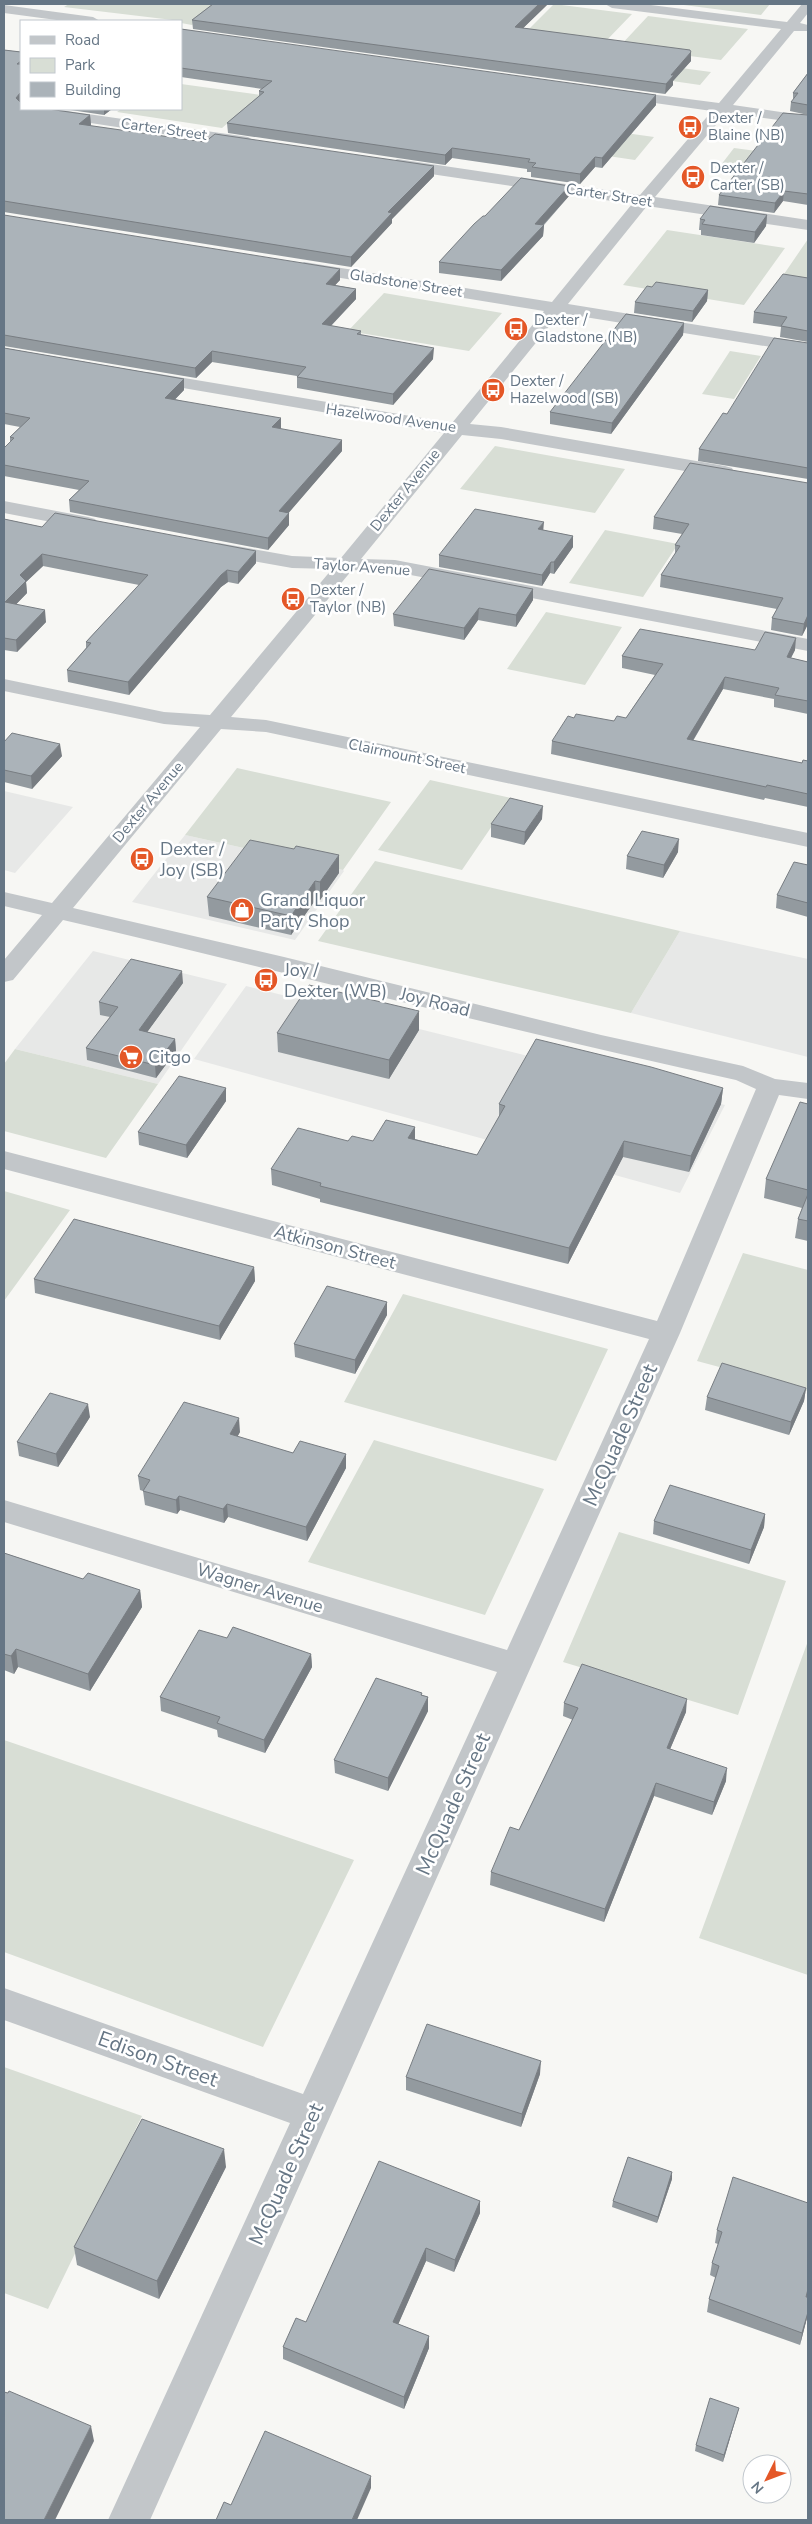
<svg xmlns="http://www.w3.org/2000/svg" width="812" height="2524" font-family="'Nunito Sans',sans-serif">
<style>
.built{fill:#e7e8e7}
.green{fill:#d8ded5}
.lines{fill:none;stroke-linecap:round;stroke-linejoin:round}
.minor{fill:#c2c6c9;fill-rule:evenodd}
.wall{fill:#939a9f}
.shaded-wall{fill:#787d82}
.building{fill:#abb3b9;stroke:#787d82}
.labels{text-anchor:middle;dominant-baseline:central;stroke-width:5;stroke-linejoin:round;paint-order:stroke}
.far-poi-label{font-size:15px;fill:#667685;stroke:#fff;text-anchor:start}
.far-street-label{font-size:15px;fill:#667685;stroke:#fff}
.poi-label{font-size:18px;fill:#667685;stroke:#fff;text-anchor:start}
.street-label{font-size:18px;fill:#667685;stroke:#fff}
.near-street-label{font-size:21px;fill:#667685;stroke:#fff}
</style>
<rect width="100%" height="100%" fill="#f7f7f4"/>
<path class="built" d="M4,791L73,807L15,873L4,870Z
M185,835L343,870L344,871L295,940L132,902Z
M680,931L808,959V1057L631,1013Z
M93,951L227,984L158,1084L15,1049Z
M246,986L725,1105L680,1193L194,1059Z"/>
<path class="green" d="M69,4H219L192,25L181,23V21L64,7Z
M554,4L632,14L605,42L527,31Z
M676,4H770L761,15Z
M648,16L748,29L721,60L619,47Z
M607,58L711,72L700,85L596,70Z
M181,84L261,95L222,128L117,112L121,109H181Z
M547,122L654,137L635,160L527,144Z
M734,148L808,158V183L717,170Z
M667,230L785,248L744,305L623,285Z
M808,239V281L782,277Z
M384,293L502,313L469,351L348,331Z
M730,351L761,356L734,399L702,394Z
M495,446L625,469L595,513L460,489Z
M605,530L678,544L643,597L569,583Z
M546,612L622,627L585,685L507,669Z
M237,768L391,802L343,870L185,835Z
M430,780L511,798L462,870L378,850Z
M375,861L680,931L631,1013L318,941Z
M15,1049L158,1084L106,1158L4,1131V1064Z
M4,1191L70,1210L4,1301Z
M743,1253L808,1270V1391L697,1361Z
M403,1294L608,1349L556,1461L344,1402Z
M374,1440L544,1489L485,1615L308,1562Z
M619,1532L786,1581L738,1715L563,1662Z
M808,1641V1975L699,1938Z
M4,1740L354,1860L263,2047L4,1952Z
M4,2067L142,2116L48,2309L4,2293Z"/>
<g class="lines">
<path class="minor" d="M605,4H643L787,22L802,4H808V13L800,23L808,25V31H794L733,105L808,116V124L726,113L655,197L808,220V230L647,206L568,304L808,343V353L560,313L470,424L501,427L725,466L732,468L734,472L732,476L725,478L501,439L462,435L361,559L395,560L808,639V651L395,572L352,570L231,717L266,720L808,833V847L266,732L221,729L73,908L284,957L601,1035L743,1066L775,1079L808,1083V1099L779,1095L680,1333L150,2520H108L290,2123L4,2020V1988L303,2094L497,1672L4,1522V1500L507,1650L649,1339L4,1169V1151L657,1321L756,1089L736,1080C510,1031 287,972 63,920L13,980L4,982V960L42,915L4,906V892L52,903L200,727L164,724L4,691V679L164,712L210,715L332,569L292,568L219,555L212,553L209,549L212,545L219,543L292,556L341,558L444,433L148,382L142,381L139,377L142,373L148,372L452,423L544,311L304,272L296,267L304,262L552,302L632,204L397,169L389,164L397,159L640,195L712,111L619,98L612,94L614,91L619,90L719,103L781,29L612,8Z
M4,5L93,17L100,21H64L4,13Z
M21,105V109H53L248,137L256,142L248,147L25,113L18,109Z
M4,501L88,517L95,519L98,523L95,527L88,529L4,513Z"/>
</g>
<path class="wall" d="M213,4H548L523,28L691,52V61L673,81V85L665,94L193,29L192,20Z
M181,29L656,105L602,168L595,167L580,184L531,177V172H527V169L452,158L445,165L228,133L227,123L259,96V91L262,89L181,77Z
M4,50L21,52V109L90,115L91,125L90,126L205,142L434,166V176L392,219V223L351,267L4,212Z
M808,73V115L790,111L791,102L793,100V93Z
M64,109H112L104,115Z
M808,115V205L783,201L774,213L718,205L719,195Z
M569,186V196L544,225L543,236L501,281L439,273V262L485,216Z
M4,215L340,280L335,285L356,289V299L331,326L361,331V335L433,359L393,405L297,388V376L212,362L196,378L4,346Z
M767,215L766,226L754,243L701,235V230H699L700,219Z
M808,278V342L780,337L781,327L753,323L754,312Z
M652,287L708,290L707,301L692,322L634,313L635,302Z
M684,323L683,335L611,434L550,424V412Z
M808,343V479L698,461L699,449L727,414Z
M4,348L184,379V390L175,399L281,429L342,451L288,513H289V525L268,550L70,512L69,500L79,490L4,476V448L10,442V437L20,427L4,424Z
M808,483V624L802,636L771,630L772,618L777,609L660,587L661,575L675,555V545L682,534L653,529L654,517Z
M4,519L42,527L256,563L238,584L228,582L221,587L129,695L68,682L67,670L86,648V642L139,585L43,566L26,582L27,593L16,604L46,622L17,652L4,650Z
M543,530L573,536V547L554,574L550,573L542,586L439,567V555Z
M533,589V600L516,627L478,620L464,640L394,626L393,614Z
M755,650H795L791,658L808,662V714L774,707V699L723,689L693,741L802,763L808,761V807L765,798L764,800L551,754L552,741L574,718L614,721L626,718L655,675L622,668V656Z
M4,742L62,756L32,789L4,782Z
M542,819L524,845L491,837V824Z
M678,852L663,878L626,869L627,856Z
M808,865V917L776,908L777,895Z
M339,873L320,900L316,899L291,935L209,916L207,897Z
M183,983L147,1032L175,1039L176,1051L156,1078L87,1060L86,1048L110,1017L100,1015L99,1002Z
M419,1030L389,1079L278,1052L277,1033Z
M226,1088V1101L187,1158L139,1145L138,1132Z
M723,1088L721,1104L689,1172L623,1157L568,1264L320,1202V1199L272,1185L271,1169L348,1141H373L415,1127V1139L477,1155L499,1117V1104Z
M808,1104V1241L795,1238L798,1219L802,1208L764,1198L766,1179Z
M254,1267L255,1281L220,1340L35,1293L34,1279Z
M387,1302V1315L355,1374L295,1357L294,1344Z
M806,1388L804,1401L789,1435L705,1410L707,1397Z
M90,1417L58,1467L19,1456L17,1442Z
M240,1432L237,1437L293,1453L346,1454V1468L307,1541L228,1517L224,1523L180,1510L177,1514L145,1505L143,1491L140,1490L138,1476Z
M765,1514L764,1527L749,1564L653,1534L654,1521Z
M4,1553L83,1579L140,1590L142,1607L90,1691L18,1667L14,1674L4,1670Z
M311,1654L312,1667L265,1753L218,1737L217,1730L161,1711L160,1697Z
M422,1693V1695L428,1697V1711L388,1791L335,1773L334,1760Z
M564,1703L686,1712L670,1749L726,1781L712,1815L654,1796L604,1922L490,1885L491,1872L519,1830L573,1720L563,1716Z
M540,2074L521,2127L406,2090V2077Z
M226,2167L159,2299L77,2265L74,2247Z
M672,2179L657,2223L612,2207L613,2201Z
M480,2201V2213L454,2272L426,2261L398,2324L429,2336V2348L404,2409L283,2359V2347L306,2322Z
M808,2203V2292L807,2297H808V2314L800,2345L707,2312L709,2299L716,2278L710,2275L712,2263L718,2244L715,2243L717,2230Z
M739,2408L723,2462L695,2451L696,2445Z"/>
<path class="shaded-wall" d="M539,4H548L514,37L515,27Z
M691,52V61L673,81V85L665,94L666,84L671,75Z
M20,93L21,103L16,98Z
M656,95V105L602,168V158Z
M104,109H112L104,115Z
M90,115L91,125L80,134L79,124Z
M452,148V158L445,165V155Z
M595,157V167L580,184V174Z
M434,166V176L392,219V223L351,267V257L388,212Z
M569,186V196L541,227L544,225L543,236L501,281V270L535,224Z
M784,191L783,201L774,213L775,203Z
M767,215L766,226L754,243L755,232Z
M340,269V280L326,295V284Z
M356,289V299L322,335V324Z
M708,290L707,301L692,322L693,311Z
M684,323L683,335L611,434L612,423Z
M434,348L433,359L393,405V394Z
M212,351V362L196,378L195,368Z
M184,379V390L166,409L165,398Z
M281,418V429L272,427Z
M342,440V451L280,523L279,511Z
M289,513V525L268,550V538Z
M544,522L543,533L538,529Z
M573,536V547L554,574V562Z
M256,551V563L238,584V572Z
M42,554L43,566L26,582L27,593L7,614L5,602L20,575Z
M551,562L550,573L542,586V575Z
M227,570L228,582L221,587L129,695L128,682L221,575Z
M533,589V600L516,627V615Z
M479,608L478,620L464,640V628Z
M45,610L46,622L17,652L16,640Z
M808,615V624L802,636L804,624Z
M796,638L795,650L785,669L787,657Z
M725,677L723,689L686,752L687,739Z
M60,744L62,756L32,789L31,776Z
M543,806L542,819L524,845L525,832Z
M679,839L678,852L663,878L664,865Z
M339,855V873L320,900V882Z
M315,881L316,899L291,935V916Z
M182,971L183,983L140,1042L139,1030Z
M419,1011V1030L389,1079V1060Z
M175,1039L176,1051L156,1078L155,1065Z
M226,1088V1101L187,1158L186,1145Z
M723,1088L721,1104L689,1172L691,1156Z
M415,1127V1143L408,1138Z
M624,1141L623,1157L568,1264L569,1248Z
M254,1267L255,1281L220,1340L219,1326Z
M387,1302V1315L355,1374V1360Z
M806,1388L804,1401L789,1435L791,1422Z
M88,1404L90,1417L58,1467L56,1454Z
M239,1418L240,1432L231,1448L230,1434Z
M346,1454V1468L307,1541L306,1527Z
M179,1496L180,1510L177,1514L176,1500Z
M227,1504L228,1517L224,1523L223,1509Z
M765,1514L764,1527L749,1564L751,1550Z
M140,1590L142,1607L90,1691L88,1674Z
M16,1649L18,1667L14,1674L11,1656Z
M311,1654L312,1667L265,1753L264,1740Z
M428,1697V1711L388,1791V1778Z
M687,1699L686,1712L665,1761L667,1748Z
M727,1768L726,1781L712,1815L714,1802Z
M656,1783L654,1796L604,1922L605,1909Z
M541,2061L540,2074L521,2127L522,2114Z
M224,2149L226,2167L159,2299L157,2281Z
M672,2172V2179L657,2223L658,2217Z
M480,2201V2213L454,2272L455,2260Z
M426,2248V2261L394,2334L393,2322Z
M808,2312V2314L800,2345L802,2333Z
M429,2336V2348L404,2409V2397Z
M739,2408L737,2414L723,2462L724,2455Z
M91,2426L94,2441L55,2520H44Z
M371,2476V2488L357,2520H352Z"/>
<path class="building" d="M213,4H539L515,27L690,50L691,52L671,75H674L666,84L192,20Z
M181,29L656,95L602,158L595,157L580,174L532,167L536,163L528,162L530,159L452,148L445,155L227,123L264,92L259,91L272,81L181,68Z
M4,50L21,52V61L17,64H21V96L20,93L16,98L21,103V109H48L90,115L79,124L205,142L215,134L434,166L388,212L392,213L351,257L4,201Z
M808,73V105L791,102L798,93H793Z
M783,113L808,115V194L784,191L775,203L719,195Z
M521,178L569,186L535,224L544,225L501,270L439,262L474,224L483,216H485Z
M710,206L767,215L755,232L702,224L705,220L700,219Z
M4,215L340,269L326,284L356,289L322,324L361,331L357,334L434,348L393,394L297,377L306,367L212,351L195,368L4,335Z
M783,274L808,278V331L781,326L787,317L754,312Z
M656,282L708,290L693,311L635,302L647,286L652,287Z
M626,314L684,323L612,423L550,412Z
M774,338L808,343V468L699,449L723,413L727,414Z
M4,348L184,379L165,398L281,418L272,427L342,440L279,511L289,513L268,538L69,500L89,481L4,465V448L14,438L10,437L30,418L4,413Z
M690,463L808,483V615L804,624L772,618L783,598L661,575L680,546L675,545L689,524L654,517Z
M475,509L544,522L538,529L573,536L554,562H551L542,575L439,555Z
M55,513L256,551L238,572L227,570L221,575L128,682L67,670L91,643L86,642L148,575L42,554L20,575L26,581L5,602L45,610L16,640L4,638V519L42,527Z
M429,569L533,589L516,615L479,608L464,628L393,614Z
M640,629L755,650L765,632L796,638L787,657L808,662V701L775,695L779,688L725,677L687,739L802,763L803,760L808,761V794L767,785L766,787L552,741L568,716L574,718L576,714L614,721L617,716L626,718L663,664L622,656Z
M12,733L60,744L31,776L4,770V742Z
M510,798L543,806L525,832L491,824Z
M642,831L679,839L664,865L627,856Z
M250,840L294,849L296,846L339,855L320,882L315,881L291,916L207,897Z
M794,862L808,865V903L777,895Z
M131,959L182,971L139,1030L175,1039L155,1065L86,1048L118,1007L99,1002Z
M309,985L419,1011L389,1060L277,1033Z
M536,1039L651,1067L723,1088L691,1156L624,1141L569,1248L320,1186L321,1183L271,1169L298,1128L348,1141L352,1136L373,1141L386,1120L415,1127L408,1138L477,1155L505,1106L499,1104Z
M179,1076L226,1088L186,1145L138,1132Z
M800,1102L808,1104V1190L766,1179Z
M808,1194V1221L798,1219Z
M74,1219L254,1267L219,1326L34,1279Z
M327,1286L387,1302L355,1360L294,1344Z
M722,1363L806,1388L791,1422L707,1397Z
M50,1393L88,1404L56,1454L17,1442Z
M184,1402L239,1418L230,1434L293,1453L300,1441L346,1454L306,1527L227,1504L223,1509L179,1496L176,1500L143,1491L150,1480L138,1476Z
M670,1485L765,1514L751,1550L654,1521Z
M4,1553L83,1579L88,1573L140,1590L88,1674L16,1649L11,1656L4,1654Z
M233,1627L311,1654L264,1740L217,1723L220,1717L160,1697L199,1630L227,1638Z
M582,1664L687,1699L667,1748L727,1768L714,1802L656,1783L605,1909L491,1872L510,1827L519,1830L578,1708L564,1703Z
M376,1678L422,1693L421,1695L428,1697L388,1778L334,1760Z
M427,2024L541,2061L522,2114L406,2077Z
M142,2119L224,2149L157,2281L74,2247Z
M628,2157L672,2172L658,2217L613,2201Z
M379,2161L480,2201L455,2260L426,2248L393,2322L429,2336L404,2397L283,2347L296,2318L306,2322Z
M733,2177L808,2203V2289L806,2297H808V2312L802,2333L709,2299L719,2266L712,2263L722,2232L717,2230Z
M9,2391L91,2426L44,2520H4V2392L8,2393Z
M710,2398L739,2408L724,2455L696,2445Z
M265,2431L371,2476L352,2520H216L224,2502L231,2505Z"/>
<defs>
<g id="bus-disc" transform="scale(1.25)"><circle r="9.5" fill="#e45727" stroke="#fff"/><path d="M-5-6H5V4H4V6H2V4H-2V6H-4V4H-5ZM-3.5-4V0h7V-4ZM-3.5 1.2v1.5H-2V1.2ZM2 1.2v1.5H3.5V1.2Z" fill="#fff"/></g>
<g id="shop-disc" transform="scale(1.25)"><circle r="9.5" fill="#e45727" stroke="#fff"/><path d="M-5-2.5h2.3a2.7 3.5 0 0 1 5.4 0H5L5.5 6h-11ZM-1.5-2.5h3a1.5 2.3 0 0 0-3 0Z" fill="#fff"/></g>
<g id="supermarket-disc" transform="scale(1.25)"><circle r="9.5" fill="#e45727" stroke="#fff"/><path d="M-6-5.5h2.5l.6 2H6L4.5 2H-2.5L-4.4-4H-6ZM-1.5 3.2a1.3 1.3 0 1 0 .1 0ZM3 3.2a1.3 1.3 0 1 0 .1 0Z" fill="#fff"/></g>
</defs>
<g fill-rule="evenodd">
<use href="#bus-disc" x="690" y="127"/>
<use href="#bus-disc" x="693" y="177"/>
<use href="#bus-disc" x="516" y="329"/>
<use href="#bus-disc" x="493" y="390"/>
<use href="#bus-disc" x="293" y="599"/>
<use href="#bus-disc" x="142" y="859"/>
<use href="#shop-disc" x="242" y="910"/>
<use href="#bus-disc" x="266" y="980"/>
<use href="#supermarket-disc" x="131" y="1057"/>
</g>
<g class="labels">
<g class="far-poi-label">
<text x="708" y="118">Dexter /<tspan x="708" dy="17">Blaine (NB)</tspan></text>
<text x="710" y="168">Dexter /<tspan x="710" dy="17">Carter (SB)</tspan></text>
<text x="534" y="320">Dexter /<tspan x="534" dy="17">Gladstone (NB)</tspan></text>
<text x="510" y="381">Dexter /<tspan x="510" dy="17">Hazelwood (SB)</tspan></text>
<text x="310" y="590">Dexter /<tspan x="310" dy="17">Taylor (NB)</tspan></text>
</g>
<g class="far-street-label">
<text transform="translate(164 129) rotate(8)">Carter Street</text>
<text transform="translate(609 195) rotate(9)">Carter Street</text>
<text transform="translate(406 283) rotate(9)">Gladstone Street</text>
<text transform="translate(391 418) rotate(8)">Hazelwood Avenue</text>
<text transform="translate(405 490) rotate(-51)">Dexter Avenue</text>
<text transform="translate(362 567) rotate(4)">Taylor Avenue</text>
<text transform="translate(407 756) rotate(12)">Clairmount Street</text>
<text transform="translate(148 802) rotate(-50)">Dexter Avenue</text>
</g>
<g class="poi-label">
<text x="160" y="849">Dexter /<tspan x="160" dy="21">Joy (SB)</tspan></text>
<text x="260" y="900">Grand Liquor<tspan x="260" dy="21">Party Shop</tspan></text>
<text x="284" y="970">Joy /<tspan x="284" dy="21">Dexter (WB)</tspan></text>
<text x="148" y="1057">Citgo</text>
</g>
<g class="street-label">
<text transform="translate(435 1002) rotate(14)">Joy Road</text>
<text transform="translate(335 1247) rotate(15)">Atkinson Street</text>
<text transform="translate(260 1588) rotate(17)">Wagner Avenue</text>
</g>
<g class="near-street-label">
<text transform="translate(620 1435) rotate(-66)">McQuade Street</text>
<text transform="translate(453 1804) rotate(-66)">McQuade Street</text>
<text transform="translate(158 2059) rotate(20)">Edison Street</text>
<text transform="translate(286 2174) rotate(-66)">McQuade Street</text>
</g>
</g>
<rect width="812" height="2524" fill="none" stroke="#667685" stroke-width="10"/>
<rect x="20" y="20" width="162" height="90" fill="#ffffff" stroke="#c2c8ce"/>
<rect x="30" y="36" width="25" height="8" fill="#c2c6c9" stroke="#c2c8ce"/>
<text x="65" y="45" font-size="15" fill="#667685">Road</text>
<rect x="30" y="58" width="25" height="15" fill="#d8ded5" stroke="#c2c8ce"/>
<text x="65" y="70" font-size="15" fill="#667685">Park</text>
<rect x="30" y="82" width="25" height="15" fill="#abb3b9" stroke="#c2c8ce"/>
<text x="65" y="95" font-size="15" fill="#667685">Building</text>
<g transform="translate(767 2479) rotate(228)"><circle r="24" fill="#ffffff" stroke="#c2c8ce"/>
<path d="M0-4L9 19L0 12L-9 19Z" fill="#e45727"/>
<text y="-8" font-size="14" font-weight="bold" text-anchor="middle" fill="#667685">N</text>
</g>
</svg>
